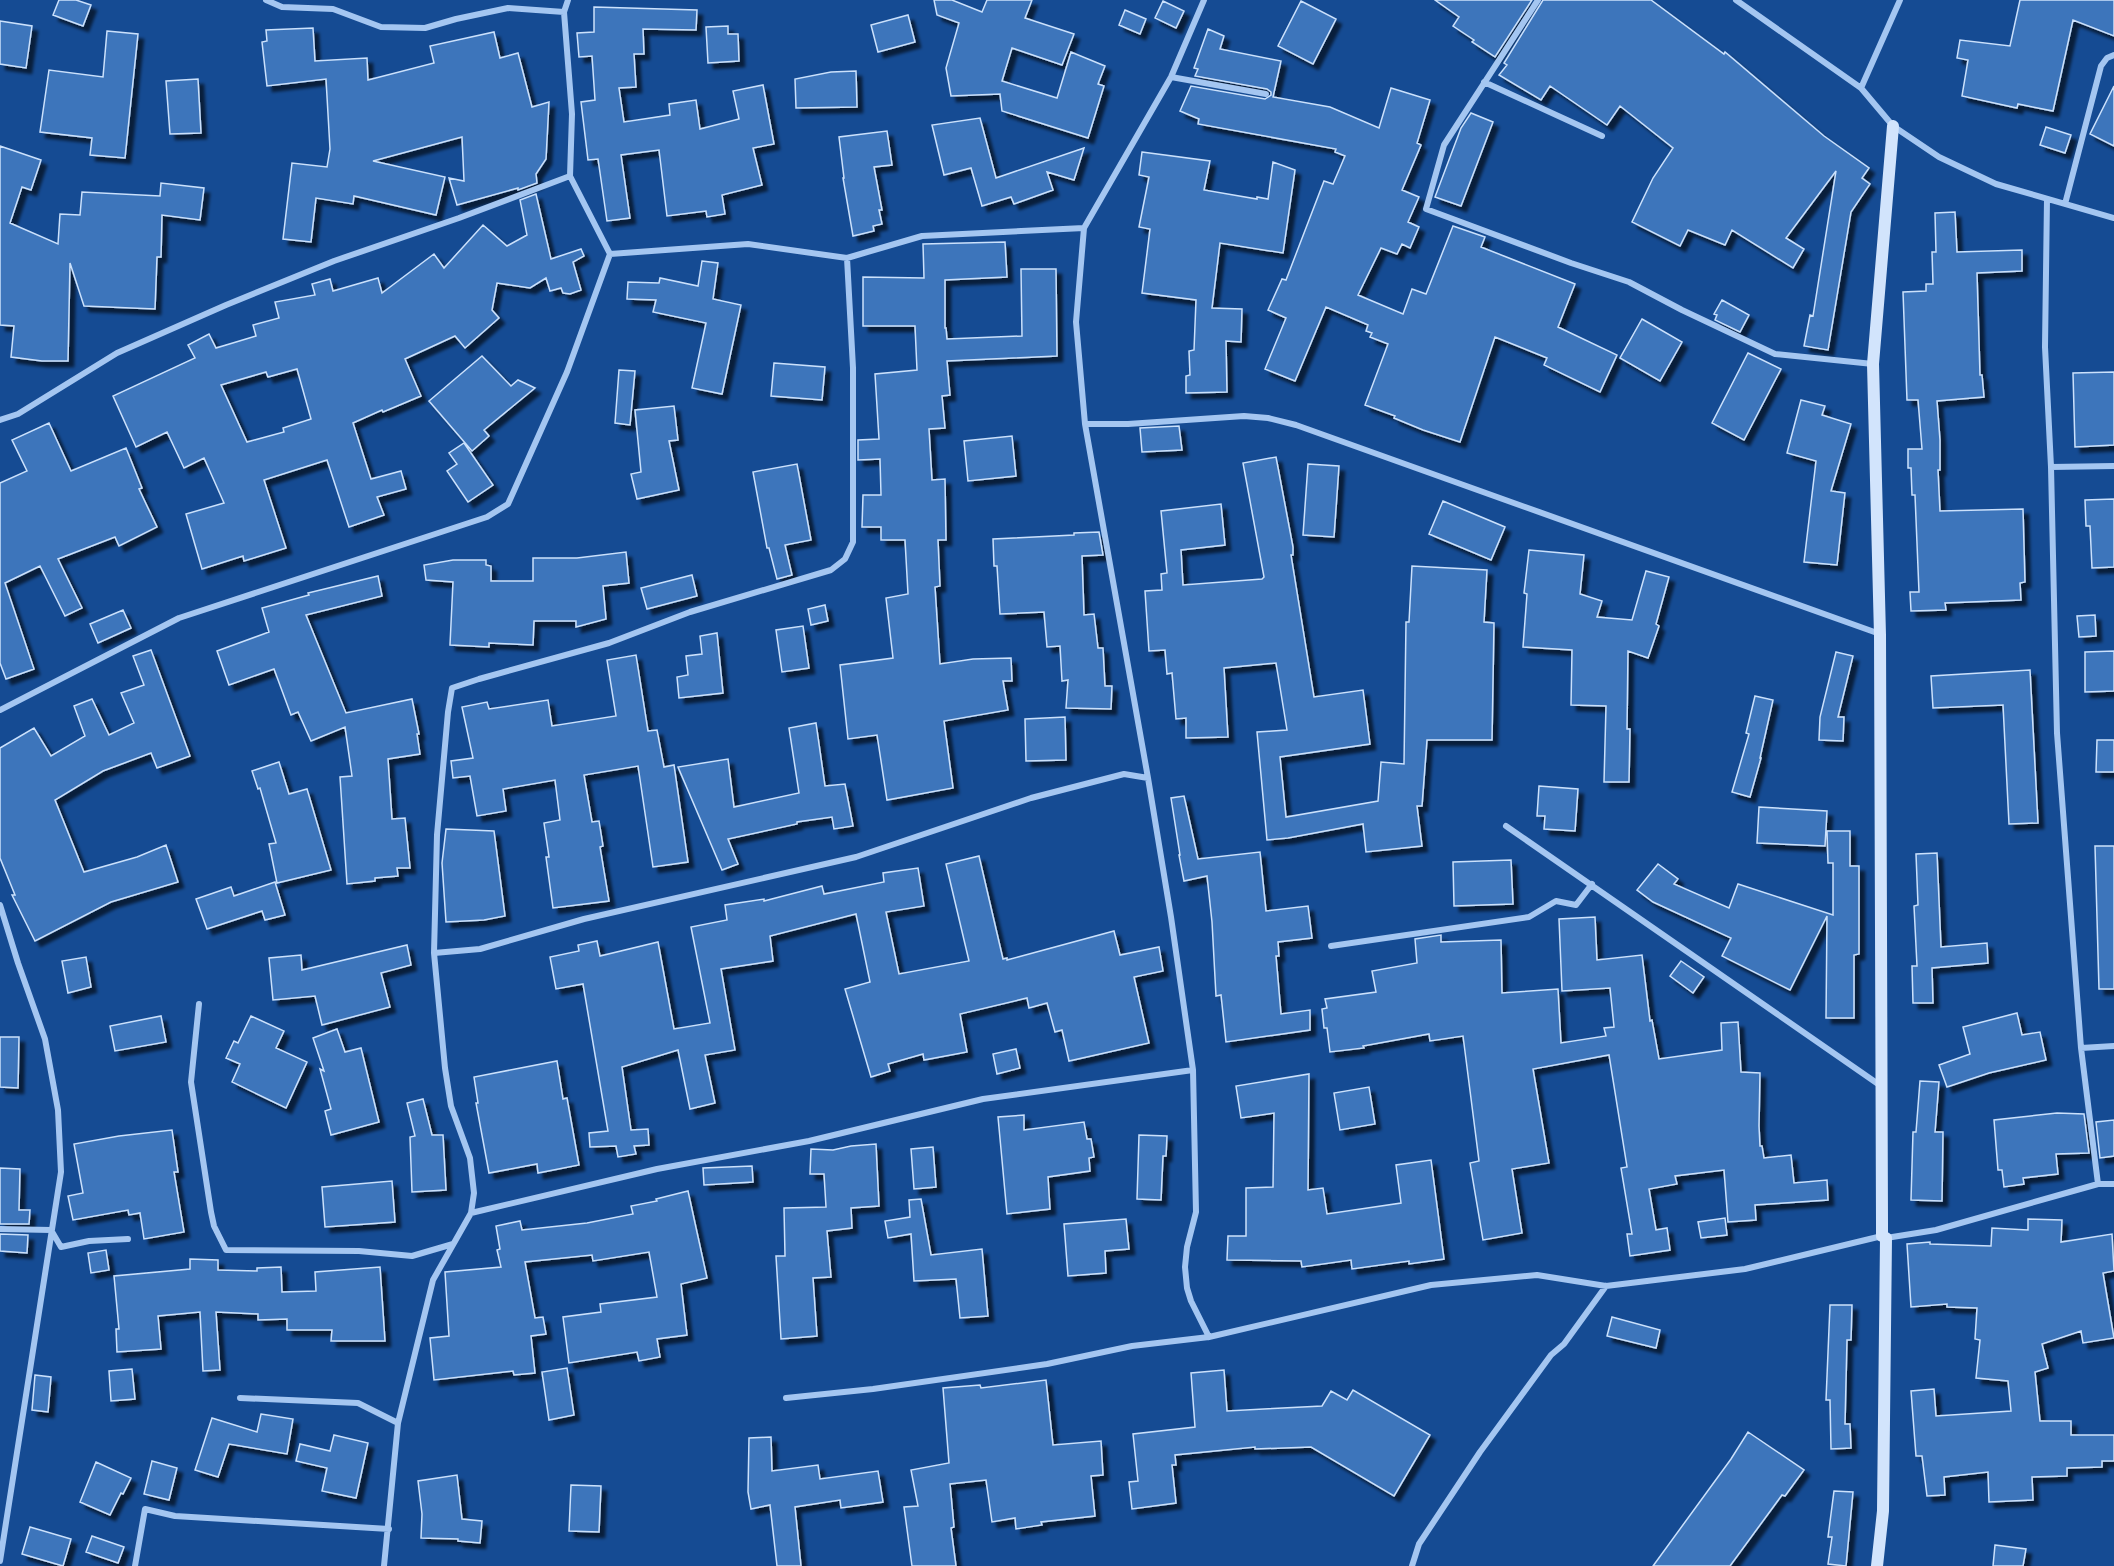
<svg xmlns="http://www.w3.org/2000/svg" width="2114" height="1566" font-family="Manrope,sans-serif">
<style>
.building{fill:#3d75bb;stroke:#cbe1fc;stroke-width:1.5;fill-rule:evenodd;filter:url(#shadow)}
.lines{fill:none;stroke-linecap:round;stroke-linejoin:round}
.minor{stroke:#a4c6f1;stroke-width:6}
.secondary{stroke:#d2e4fc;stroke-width:12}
</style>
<defs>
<filter id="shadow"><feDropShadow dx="5.5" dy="5.5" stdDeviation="1.5" flood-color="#0009"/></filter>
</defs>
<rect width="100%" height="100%" fill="#154b93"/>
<path class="building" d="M59,0H76L91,5L83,26L53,15Z
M934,0H952L982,12L987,0H1032L1025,18L1074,34L1062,65L1012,48L1002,81L1057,98L1071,52L1105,66L1098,84L1104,86L1088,138L1002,111L1000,94L951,96L946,68L959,23L937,15Z
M1435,0H1532L1495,57L1472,42L1474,40L1453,26L1459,17Z
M1543,0H1651L1724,54L1725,52L1824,136L1869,168L1862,178L1870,184L1851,212L1828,350L1804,346L1810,315L1813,316L1836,171L1786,238L1804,249L1793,268L1732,230L1725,245L1688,230L1680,246L1632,222L1653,178L1673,148L1620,106L1607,125L1550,86L1541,100L1499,75L1507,65L1504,63Z
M2020,0H2114V36L2073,20L2053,111L2018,104L2017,108L1962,96L1968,60L1957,58L1960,40L2010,46Z
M1163,1L1184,11L1176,28L1155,18Z
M1301,1L1336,19L1313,64L1278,46Z
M594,7L697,10L696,30L643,29L644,54H634L636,87L619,88L624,122L670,115L669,104L696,100L700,129L739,119L733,91L763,85L774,144L753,148L762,185L722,195L725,214L707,217L706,211L667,216L659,150L621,155L630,218L607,221L598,159L588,160L581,102L595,100L592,56L579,57L577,33L594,32Z
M1125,10L1146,19L1140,34L1119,25Z
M908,15L915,42L878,52L871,25Z
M0,21L32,26L26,68L0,64Z
M728,26V34H738L739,61L708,63L706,27Z
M313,28L315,61L367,58L368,80L434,63L430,46L494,32L500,58L518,53L532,107L549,102L546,159L536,174L537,183L518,190V188L457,205L449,178L464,181L462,137L373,161L445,177L436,215L354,196L353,204L316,198L311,242L283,239L292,163L327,167L330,149L326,79L267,86L262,42L267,41L266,30Z
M1208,29L1224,36L1220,49L1281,61L1273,97L1330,107L1379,128L1391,88L1430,100L1417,143L1421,145L1402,190L1419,197L1408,222L1419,227L1410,248L1402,244L1397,254L1381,248L1358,295L1403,314L1412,289L1426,294L1453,226L1485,237L1481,247L1575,284L1558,327L1617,355L1600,392L1544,365L1547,358L1495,337L1460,442L1423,430L1394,418L1395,416L1365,405L1388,344L1370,337L1372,333L1366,331L1368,325L1326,307L1295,381L1265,369L1286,318L1268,310L1282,279L1286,280L1324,181L1333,184L1345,156L1335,152L1336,149L1198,124L1199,119L1180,111L1191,86L1265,99L1271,95V92L1267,89L1195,76L1198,69L1194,68Z
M107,31L138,34L125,158L90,155L92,138L40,132L49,70L103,77Z
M856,71L857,107L796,108L795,79L831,72Z
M198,79L201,133L170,134L166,81Z
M2114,86V146L2090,134Z
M1471,113L1493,122L1461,206L1435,197L1461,128Z
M980,118L996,178L1084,148L1074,180L1047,172L1053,190L1014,204L1011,197L982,206L971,168L944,175L932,125Z
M2046,127L2071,135L2065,153L2040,145Z
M887,131L892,165L874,167L882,210H879L882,224L873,226L874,231L853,236L843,178H844L839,137Z
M0,146L41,160L31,190L22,187L10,223L58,244L60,214L80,215L82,192L160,196L161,183L204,188L200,220L162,215L161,257H157L155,309L84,306L70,263L68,361H42L11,357L14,326L0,325Z
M1142,152L1210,161L1204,190L1257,199V197L1268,199L1273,162L1295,170L1283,253L1220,243L1212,308L1242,309L1241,342L1226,341L1227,392L1186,393V376L1190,375L1189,351L1194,350L1196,300L1142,293L1150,229L1139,227L1149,177L1139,175Z
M536,194L551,259L581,249L584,256L573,262L581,290L570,294L563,293L561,288L550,291L546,278L530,288L497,283L492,310L499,318L465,348L455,336L405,359L421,396L383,412L382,410L353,423L371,479L401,471L406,489L377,497L384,515L349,527L327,460L264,480L286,548L244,561L243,556L202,569L186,514L224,503L204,458L184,468L167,432L136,447L113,396L195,358L188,345L209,334L216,348L256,336L253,325L279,318L275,302L315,295L312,284L330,279L333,291L378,278L382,293L434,254L444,268L483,225L507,246L527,235L520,200ZM297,369L311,419L283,428L284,432L247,442L221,385L266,372L268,377Z
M1955,212L1957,252L2022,250V271L1977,273L1980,375H1982L1984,397L1937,401L1940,440V470H1938L1940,511L2023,509L2025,582L2020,583L2021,600L1945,603L1946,610L1911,611L1910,592H1919L1915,495H1912L1911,468H1908V449H1922L1918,400H1907L1903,292L1926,291V284H1933L1932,252H1936L1935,213Z
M1005,242L1007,277L945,280V328H946L947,339L1022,336L1021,269H1056L1057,356L947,361L950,395L942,396L945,428L929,429L932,480L945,479L946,540H938L940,586L935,587L940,664L973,659L1011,658L1012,681H1003L1008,710L944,721L953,788L887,800L877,735L848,739L840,665L893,658L886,598L908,594L905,540H881V527H862L863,495H881L880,459L858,460V440L879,439L875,374L917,370L915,326H863V277L924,278L923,244Z
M702,261L718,263L713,299L741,305L722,394L692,388L706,323L653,312L656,300L627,299L628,282L659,283L660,278L698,286Z
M1722,300L1749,315L1740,332L1715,320L1717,315L1714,314Z
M1642,319L1682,342L1660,381L1620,358Z
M1748,353L1781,369L1744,440L1712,423Z
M482,356L511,386L518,380L535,388L484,430L489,436L472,451L429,401Z
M774,363L825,367L822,400L771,396Z
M619,370L635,371L630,425L615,423Z
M2114,372V445L2075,447L2073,373Z
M1801,400L1825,406L1822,415L1851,424L1831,491L1845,493L1837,565L1804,562L1816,461L1787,453Z
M674,406L678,440L669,441L679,490L637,499L631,474L641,472L635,410Z
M49,423L71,471L126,448L142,488L139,489L157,527L119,546L115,537L58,559L82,608L65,616L40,566L5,583L34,669L6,679L0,663V483L27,471L12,440Z
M1179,426L1182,450L1142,452L1140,428Z
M1012,436L1016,476L968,481L964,441Z
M464,443L493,485L468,502L447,471L457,464L449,453Z
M1276,457L1293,547V555H1291L1314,697L1363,690L1370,744L1280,757L1286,817L1378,801L1381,762L1404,764L1406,622H1409L1412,566L1487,570L1484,622L1494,623L1492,740H1427L1422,806H1417L1422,846L1366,852L1363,824L1288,838L1267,840L1257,732L1287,730L1276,663L1224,668L1228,737L1186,738V718L1176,719L1172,673L1167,674L1165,650L1149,651L1145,591L1162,590L1161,574L1167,573L1161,511L1221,504L1225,545L1181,550L1183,585L1262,579L1264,577L1243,463Z
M797,464L811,540L785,545L792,575L777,579L769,548H767L753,472Z
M1308,464L1339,466L1334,537L1303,535Z
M2114,499V567L2092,568L2090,526H2086L2085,500Z
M1443,501L1505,527L1491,560L1429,534Z
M1099,532L1103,555L1082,556L1084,615L1094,614L1098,648H1103L1105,686H1112L1111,709L1066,708L1068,680L1062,681L1060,646L1047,647L1044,612L1000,614L997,566H994L993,539L1074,535V533Z
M1529,550L1584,555L1580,594L1602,601L1597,617L1632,620L1646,571L1669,577L1656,624L1659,626L1648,658L1628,651L1627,729H1630L1629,782H1604L1606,706L1571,705L1572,650L1523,647L1527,594L1524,593Z
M626,552L629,583L603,586L606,619L576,627V621H534L533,645L489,643V647L450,645L453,582L426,580L424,565L453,560H486V565L491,566V581H533V558H577Z
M692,575L697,596L647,609L641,588Z
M378,576L382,596L306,615L346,713L412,699L419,734H417L420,754L388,759L392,819L405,818L410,868H397L398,876L375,878V881L347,884L340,777L352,776L345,727L311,741L298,712L291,715L274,669L229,685L217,651L269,632L262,608L309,595L308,593Z
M825,605L828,621L811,625L808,609Z
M123,610L131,628L98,643L90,624Z
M2095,615L2096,636L2079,637L2077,616Z
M803,626L809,668L782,672L776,630Z
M717,633L723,693L679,698L677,677L688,675L686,656L702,654L700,636Z
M151,650L190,756L157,768L151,753L103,771L55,800L84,872L137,857L166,845L178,882L111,902L35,941L12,895H15L0,858V748L34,728L51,756L85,736L74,706L92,699L109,735L134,723L121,693L144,685L133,656Z
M2114,651V691L2085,692V652Z
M1836,652L1853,656L1838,717H1844L1843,741L1819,740L1820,717Z
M636,655L648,731L657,730L664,767L674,765L688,862L653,867L638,766L584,775L592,822L599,821L603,846L600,847L609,901L553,908L546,857H549L544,823L560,820L555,780L503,789L506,811L477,816L470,776L453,778L451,761L473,758L462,707L487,702L489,709L548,700L552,726L616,716L607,660Z
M2030,670L2038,823L2009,824L2003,705L1933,708L1931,676Z
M1755,696L1773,700L1760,758H1761L1750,797L1732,792L1749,734L1746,733Z
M1065,717L1066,760L1026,761L1025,719Z
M816,723L825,786L845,784L853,826L834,829L832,817L797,822V824L728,839L738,864L722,870L678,767L728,759L734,807L799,793L789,728Z
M2097,740H2114V772H2096Z
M279,762L289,794L307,789L331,870L277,883L269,844L276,843L260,788L258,789L252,771Z
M1539,786L1578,789L1575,831L1544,829L1545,816H1537Z
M1184,796L1198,859L1260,852L1266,911L1308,906L1312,938L1278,942L1279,956H1276L1281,1014L1310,1010V1030L1226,1042L1221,995L1216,996L1212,922L1207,876L1184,881L1179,855H1180L1171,798Z
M1759,807L1827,811L1825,846L1757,843Z
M446,829L494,831L505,916L484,920L446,922L442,863Z
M1827,831H1850V866H1859V954L1854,955V1018H1826L1827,916L1790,990L1722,956L1731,938L1653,902L1637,890L1658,864L1678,879L1674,884L1729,908L1738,884L1833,915V863H1828Z
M2095,846H2114V989H2099Z
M1937,853L1941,947L1987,943L1988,963L1932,968L1933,1003H1913L1912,966H1917L1914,906L1918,905L1916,854Z
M979,856L1003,959L1007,958V960L1114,931L1120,955L1159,947L1163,971L1134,977L1149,1043L1069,1061L1062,1030L1055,1032L1047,1003L1029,1008L1027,998L960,1014L967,1052L924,1060L923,1054L888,1064L890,1071L871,1077L845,989L870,982L856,914L770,936L773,961L721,969L735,1050L705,1055L715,1103L690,1109L678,1050L622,1067L631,1130L648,1129L649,1145L634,1146L636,1154L618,1157L616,1146L590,1147L589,1133L608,1131L583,984L556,989L550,957L579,951L578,945L597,941L600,956L658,942L674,1029L710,1023L691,927L727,920L725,905L764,899V901L822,886L824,894L884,882L883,873L918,868L924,906L886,912L899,974L969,961L946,864Z
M1511,860L1513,904L1454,906L1453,862Z
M275,882L285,915L265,920L262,911L207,929L196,899L231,887L234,896Z
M1595,917L1597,960L1642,955L1650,1021L1652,1020L1659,1059L1722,1050L1721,1023L1738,1022L1741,1072L1760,1073L1759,1126L1760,1146H1762L1764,1158L1791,1155L1794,1183L1827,1180L1828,1200L1755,1205L1756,1220L1728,1222L1724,1170L1675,1176L1677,1184L1649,1189L1656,1230L1667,1228L1670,1250L1630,1256L1627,1234H1632L1621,1168L1627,1167L1609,1055L1533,1069L1549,1163L1512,1169L1522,1233L1483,1240L1470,1163L1479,1161L1463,1036L1430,1041L1429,1034L1363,1046L1364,1048L1330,1052L1327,1028H1324L1322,1009L1327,1008L1325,999L1376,992L1372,971L1417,963L1415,939L1441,935V942L1501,940L1502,993L1558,989L1561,1043L1606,1036L1604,1028L1614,1027L1610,988L1562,991L1559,919Z
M407,945L411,965L381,973L390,1007L322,1025L315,996L273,1000L269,958L301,955L302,970Z
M86,957L91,987L68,993L62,961Z
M1681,961L1704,977L1693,993L1670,976Z
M2017,1013L2022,1035L2040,1032L2046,1060L1989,1073L1947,1087L1939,1065L1970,1054L1963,1027Z
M161,1016L166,1042L115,1051L110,1026Z
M251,1016L284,1031L276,1048L307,1062L286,1108L232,1082L240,1064L226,1058L234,1041L238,1043Z
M337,1029L345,1052L361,1048L379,1122L331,1135L325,1111L331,1109L320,1069L324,1071L313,1038Z
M0,1037H19L18,1088L0,1087Z
M1016,1049L1020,1068L997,1074L993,1054Z
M557,1061L563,1099L567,1098L579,1165L538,1173L537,1164L489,1173L476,1103H478L474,1077Z
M1309,1074L1308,1190L1323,1188L1327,1214L1401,1203L1396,1165L1431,1160L1444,1259L1409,1264V1261L1352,1269L1351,1260L1302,1267L1301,1261L1227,1260L1228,1236H1246V1188L1273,1187L1274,1113L1241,1118L1236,1086Z
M1920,1081L1939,1082L1935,1132H1943L1942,1201L1911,1200L1913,1132H1916Z
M1369,1087L1375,1124L1340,1130L1334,1093Z
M423,1099L432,1135H443L446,1190L412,1192L410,1137L415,1136L407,1103Z
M2057,1113L2084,1114L2089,1153L2056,1154L2058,1174L2023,1178L2024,1184L2004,1187L2002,1170H1998L1994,1120Z
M1024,1115V1130L1084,1122L1087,1139H1091L1094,1157L1089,1158L1090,1171L1048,1177L1050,1209L1007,1214L998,1117Z
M2114,1120V1156L2100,1158L2096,1122Z
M172,1130L178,1172H174L184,1232L144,1239L140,1213L129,1215L128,1210L73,1220L68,1196L83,1193L74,1144L119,1136Z
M1139,1135L1167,1136L1166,1156H1163L1161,1200L1137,1199Z
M876,1144L879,1206L851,1208L852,1228L827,1231L831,1277L813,1278L817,1336L781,1339L776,1256H785L784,1208L826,1207L824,1174H810L811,1149L833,1150L851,1146Z
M933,1147L936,1187L914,1189L911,1149Z
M752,1166L753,1182L704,1185L703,1168Z
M0,1168L20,1169L19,1210H30L29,1224H0Z
M392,1181L395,1222L325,1227L322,1187Z
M688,1191L707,1278L681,1284L687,1335L657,1339L660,1357L639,1361L637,1352L569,1363L563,1317L601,1312L600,1304L657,1297L649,1252L593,1261L592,1255L525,1262L535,1318L543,1317L546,1334L531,1336L535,1373L514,1375L513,1371L434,1380L430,1338L449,1336L445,1272L501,1267L497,1250L500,1249L496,1226L520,1221L522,1230L587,1223L633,1214L631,1206L657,1201L656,1199Z
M921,1199L931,1255L982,1249L988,1316L960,1318L956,1279L914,1281L911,1234L888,1238L885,1221L910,1217L909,1200Z
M1725,1218L1727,1235L1701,1238L1698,1222Z
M1126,1219L1129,1249L1105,1251L1106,1273L1068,1276L1064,1224Z
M2028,1219L2062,1220L2061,1242L2112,1234L2114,1271L2103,1273L2114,1338L2083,1343L2081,1331L2042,1344L2048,1368L2035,1372L2040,1421H2071V1435H2114V1461H2102V1467L2067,1468V1476L2032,1477L2033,1500L1989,1502L1988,1472L1944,1477L1945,1495L1927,1496L1922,1456H1916L1911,1391L1934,1389L1936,1416L2011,1411L2008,1381L1976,1378L1980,1340L1975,1339L1977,1308L1947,1307V1304L1911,1307L1907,1244L1930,1242V1244L1991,1246L1992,1228L2028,1230Z
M0,1234L28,1235L27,1253L0,1251Z
M106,1250L109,1270L91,1273L88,1253Z
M190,1259L218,1260V1270L257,1271V1268L281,1267L282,1292L316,1291L315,1272L380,1267L385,1341H331L332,1330H287V1319L258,1320V1314L216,1312L220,1370L203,1371L200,1312L158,1316L161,1349L117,1352L116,1329H119L114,1276L190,1269Z
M1830,1305H1852L1851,1340H1847L1845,1424H1850L1851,1448L1831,1449L1830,1400H1826Z
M1612,1317L1660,1330L1656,1348L1607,1336Z
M567,1368L574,1415L549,1420L542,1372Z
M132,1369L135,1399L111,1401L109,1371Z
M1224,1370L1227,1411L1322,1406L1331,1391L1347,1400L1353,1390L1430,1435L1394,1496L1311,1447L1255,1449V1447L1175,1455L1176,1465H1172L1176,1503L1132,1509L1129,1482L1138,1481L1133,1434L1195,1427L1191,1373Z
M35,1375L51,1377L48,1412L32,1410Z
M1046,1380L1053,1445L1101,1441L1103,1475L1091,1476L1095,1516L1041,1522L1042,1525L1016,1529L1015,1518L992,1522L986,1480L950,1484L954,1527L951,1528L956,1566H912L904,1507L918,1506L911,1470L949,1463L943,1388L980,1385L981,1388Z
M261,1414L293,1419L287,1454L229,1444L218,1477L195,1470L212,1418L257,1432Z
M1748,1432L1804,1470L1785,1496L1782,1495L1730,1566H1653L1731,1459Z
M334,1435L368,1443L356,1498L322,1491L327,1468L296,1461L300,1444L330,1451Z
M771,1437L772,1471L818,1465L820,1479L878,1471L883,1502L841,1508L840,1500L795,1507L801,1566H777L770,1505L751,1509L748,1492L749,1438Z
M152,1461L177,1468L169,1500L144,1494Z
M96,1462L131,1478L123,1494L121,1493L110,1515L80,1502Z
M457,1475L462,1519L482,1521L480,1543L458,1541V1539L421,1538L422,1514L418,1481Z
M571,1485L601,1486L599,1532L569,1531Z
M1834,1491L1853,1492L1846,1566L1828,1564L1832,1537H1828Z
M30,1527L71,1539L63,1566L22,1554Z
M92,1536L124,1547L118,1563L86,1552Z
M1995,1545L2026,1549L2023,1566H1993Z"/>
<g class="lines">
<path class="minor" d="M266,0L282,7L333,9L381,27L425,28L456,19L508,8L564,12
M1204,0L1171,77L1084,228L1076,322L1085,424L1148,778L1171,917L1193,1070L1196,1212L1187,1247L1185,1267L1187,1288L1191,1301L1209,1337
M1538,0L1444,145L1426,209L1571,263L1629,282L1682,310L1775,354L1873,364
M1736,0L1861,88L1893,126L1939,157L1996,184L2114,218
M1171,77L1266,94
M1484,82L1602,136
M1861,88L1900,0
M2047,199L2045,347L2051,467L2057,733L2081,1048L2098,1184
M2065,204L2101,66L2107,58L2114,55
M610,254L748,244L847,258L922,236L1084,228
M0,420L18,414L117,353L226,305L334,261L459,218L570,176
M1085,424H1128L1244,416L1268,418L1296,425L1880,634
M2051,467L2114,466
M0,710L179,618L487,517L508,504L567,372L610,254L570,176L572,114L564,12L568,0
M1506,826L1881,1086
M0,905L18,963L45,1039L58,1110L61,1172L0,1561
M1331,946L1529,917L1556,901L1576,905L1592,884
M434,953L480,949L584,919L856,857L1031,798L1124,774L1148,778
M199,1004L191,1082L211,1212L214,1226L226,1250L359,1251L412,1256L453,1244
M2081,1048L2114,1046
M471,1213L657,1169L809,1141L983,1099L1193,1070
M0,1229L51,1230L61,1247L89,1241L128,1239
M1886,1238L1936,1230L2098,1184H2114
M240,1398L358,1403L398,1423
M786,1398L873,1389L1047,1364L1132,1346L1209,1337L1431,1285L1537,1275L1606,1286L1745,1269L1882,1236
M135,1566L145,1509L175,1516L389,1529
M384,1566L398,1423L433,1280L471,1213L474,1193L470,1158L451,1106L445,1068L434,953L437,835L448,712L452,688L479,679L609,643L690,612L831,570L845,559L853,542V368L847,258
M1412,1566L1419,1544L1480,1452L1551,1355L1564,1344L1606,1286"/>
<path class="secondary" d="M1877,1566L1883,1511L1886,1238L1882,1236V1223L1880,635L1873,364L1893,126"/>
</g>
</svg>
